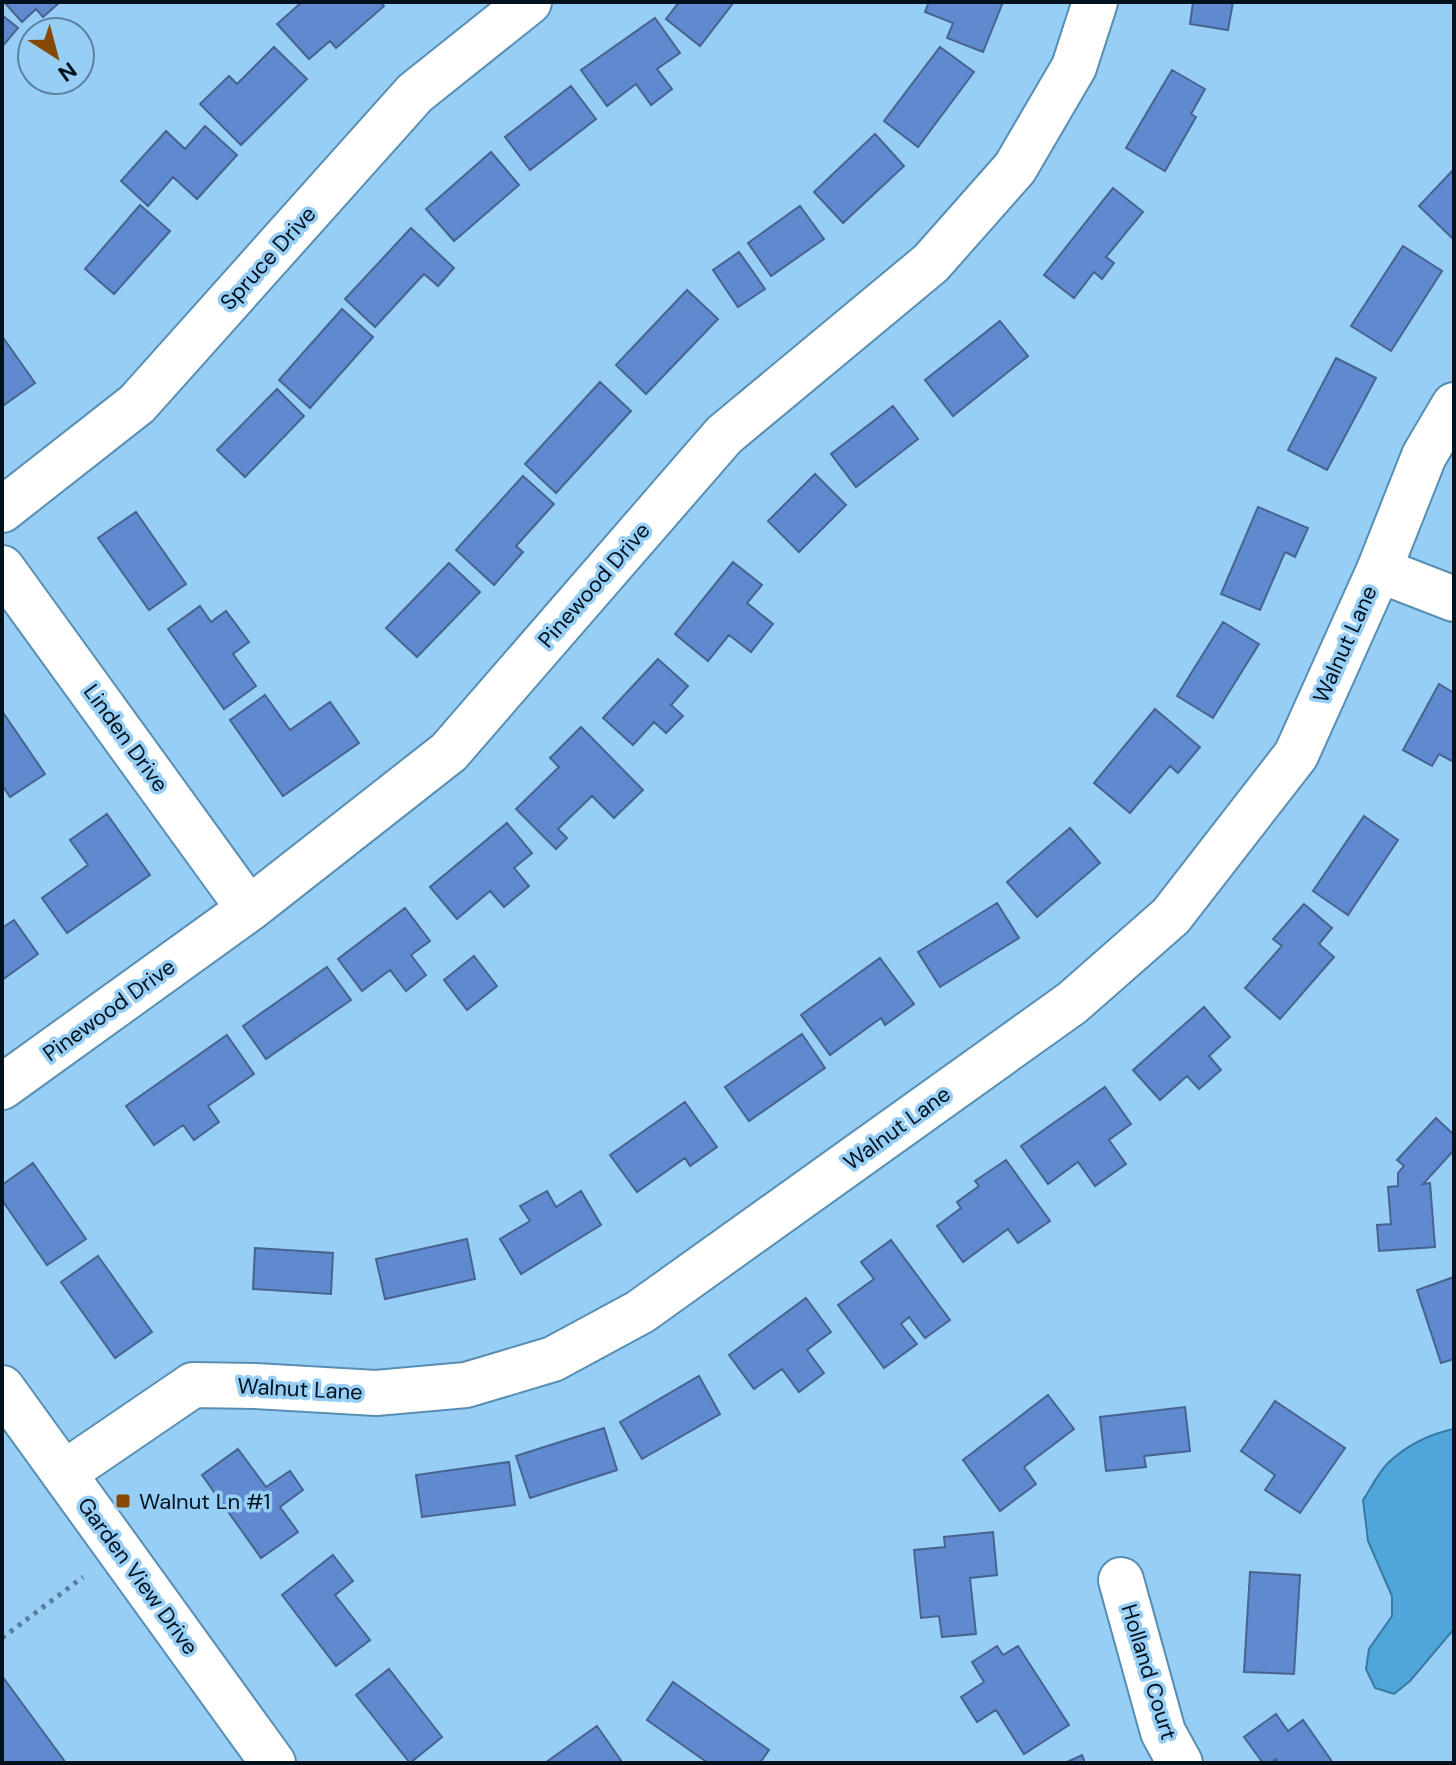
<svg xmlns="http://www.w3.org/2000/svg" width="1456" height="1765" font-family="'DM Sans',sans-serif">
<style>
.water{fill:#50a5db;stroke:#3879a2;stroke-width:2}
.building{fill:#608acf;stroke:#476390;stroke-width:2}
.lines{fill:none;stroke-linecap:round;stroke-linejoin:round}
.minor-casing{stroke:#588eb2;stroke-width:48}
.path{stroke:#577e9a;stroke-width:5;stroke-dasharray:4 6;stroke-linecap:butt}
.minor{stroke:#fff;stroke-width:44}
.poi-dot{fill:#854905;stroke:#97cef5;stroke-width:3}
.labels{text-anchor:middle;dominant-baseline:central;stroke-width:7;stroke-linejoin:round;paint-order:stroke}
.street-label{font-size:22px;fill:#00111e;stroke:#97cef5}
.poi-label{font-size:22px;fill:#00111e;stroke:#97cef5;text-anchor:start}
</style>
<rect width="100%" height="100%" fill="#97cef5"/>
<path class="water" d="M1454,1429V1629L1410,1681L1394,1694L1375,1688L1366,1669L1369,1649L1392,1616V1596L1368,1541L1363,1500C1371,1488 1378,1473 1388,1463C1407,1445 1429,1434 1454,1429Z"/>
<path class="building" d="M4,2H60L43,17L36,9L22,22Z
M302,2H380L384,6L336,48L330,41L309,59L277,24Z
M679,2H734L700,46L666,19Z
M929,2H1003L983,52L947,38L953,23L925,12Z
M1193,2H1233L1228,30L1190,24Z
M2,15L18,28L2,47Z
M655,18L680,53L657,69L672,89L651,105L636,84L607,106L581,70Z
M274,47L307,79L241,145L200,104L229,76L237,84Z
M940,47L974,72L918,147L884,121Z
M1172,70L1205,89L1191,114L1196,117L1165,171L1126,148Z
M571,86L596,119L530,170L505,137Z
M205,126L237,155L197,199L173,177L148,206L121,181L166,131L185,149Z
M875,134L904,166L843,223L814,192Z
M491,152L519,185L454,241L426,209Z
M1454,169V235L1452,238L1419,206Z
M1113,188L1143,212L1106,257L1114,263L1102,279L1094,272L1074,298L1044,275Z
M140,205L170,231L114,294L85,269Z
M800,206L824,239L771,276L748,243Z
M411,228L454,268L438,286L424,274L375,327L345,299Z
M1403,246L1442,271L1391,351L1351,326Z
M739,252L765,289L738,307L713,270Z
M687,290L718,319L646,394L616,365Z
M342,309L373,337L310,408L279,380Z
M1000,321L1028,356L953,416L925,380Z
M2,336L35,383L4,405L2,402Z
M1336,358L1376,378L1327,470L1288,450Z
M600,382L631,411L556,493L525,464Z
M277,389L304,416L245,477L217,450Z
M893,406L918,439L856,487L831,454Z
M815,474L846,505L799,552L768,521Z
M523,476L554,504L516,546L523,552L494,585L456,550Z
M1258,507L1308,528L1295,557L1285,552L1260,610L1221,594Z
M136,512L186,584L149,610L98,538Z
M733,562L762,585L747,603L773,624L751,652L729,635L708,661L675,634Z
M449,563L480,592L417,657L386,628Z
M200,606L211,622L226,611L249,642L233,654L256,686L224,709L168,629Z
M1223,622L1259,644L1213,718L1177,696Z
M658,659L688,686L671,705L683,716L666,733L654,722L633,745L603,718Z
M1439,684L1454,693V762L1439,754L1432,766L1403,750Z
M265,695L290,730L330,702L359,743L283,796L230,720Z
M1155,709L1200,747L1178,773L1170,766L1130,813L1094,783Z
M2,711L45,774L10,797L2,785Z
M581,727L643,790L614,818L592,796L558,829L567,838L556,849L516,809L559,767L550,758Z
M107,814L150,875L67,933L42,898L88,865L70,840Z
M1364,816L1398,840L1348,915L1313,891Z
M507,823L532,853L514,868L529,886L504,907L490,891L457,919L430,887Z
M1070,828L1100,863L1037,917L1007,882Z
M997,903L1019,938L940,987L918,952Z
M1304,904L1332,928L1319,944L1334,957L1280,1019L1245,988L1282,946L1273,939Z
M405,908L430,941L411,955L426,975L406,991L390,970L362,991L338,959Z
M14,920L38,954L2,980V928Z
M474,956L497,986L467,1010L444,980Z
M880,958L914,1004L885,1025L881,1018L830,1055L801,1015Z
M327,967L351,1000L266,1059L243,1026Z
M1204,1007L1230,1037L1209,1056L1221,1070L1199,1089L1187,1076L1160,1100L1133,1070Z
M802,1034L825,1068L749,1121L725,1087Z
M227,1035L254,1074L208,1106L219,1122L194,1140L183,1125L154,1145L126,1106Z
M1105,1087L1131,1124L1109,1140L1126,1164L1095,1186L1078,1162L1048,1184L1021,1146Z
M685,1102L717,1147L690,1166L685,1158L637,1192L610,1155Z
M1436,1118L1454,1135V1150L1423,1184L1430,1183L1435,1247L1379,1251L1377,1225L1391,1224L1388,1187L1398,1186V1173L1404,1166L1397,1160Z
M1006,1160L1050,1221L1018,1243L1008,1229L963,1262L937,1226L961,1208L957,1202L979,1186L975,1181Z
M33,1163L86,1239L47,1265L2,1200V1185Z
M547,1191L556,1207L581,1191L601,1225L521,1274L500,1239L530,1221L520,1206Z
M467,1239L475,1279L385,1299L376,1259Z
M891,1240L950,1320L925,1338L909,1317L901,1324L917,1344L884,1368L838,1305L874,1279L861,1262Z
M255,1248L333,1253L331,1294L253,1289Z
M98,1256L152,1332L115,1358L61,1282Z
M1454,1277V1359L1441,1363L1417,1290Z
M806,1298L831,1332L807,1350L824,1373L799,1392L782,1369L754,1389L729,1355Z
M699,1376L720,1414L642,1459L620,1422Z
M1048,1395L1074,1429L1024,1467L1036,1484L1000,1511L963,1460Z
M1275,1401L1345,1448L1300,1513L1265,1490L1275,1475L1241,1451Z
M1185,1407L1190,1451L1144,1456L1146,1467L1106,1471L1100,1417Z
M604,1428L617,1470L530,1498L516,1456Z
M238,1449L266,1487L290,1471L303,1490L280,1507L298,1532L261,1558L202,1475Z
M509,1462L515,1505L422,1517L416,1475Z
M993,1532L997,1575L970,1578L976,1634L942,1637L939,1616L921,1618L914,1550L945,1547L944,1537Z
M333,1555L353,1581L335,1595L370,1640L336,1666L282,1595Z
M1250,1572L1300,1575L1294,1674L1244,1672Z
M997,1646L1003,1655L1018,1646L1069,1725L1024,1754L996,1710L977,1722L961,1697L984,1682L972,1662Z
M389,1669L442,1737L410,1763L356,1695Z
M2,1676L66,1763H2Z
M673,1682L769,1750L760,1763H708L647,1720Z
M1276,1714L1288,1731L1303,1720L1333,1763H1278L1276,1759L1271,1763H1263L1244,1737Z
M597,1726L622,1762L545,1763Z
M1082,1755L1085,1763H1065Z"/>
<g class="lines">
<g class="minor-casing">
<path id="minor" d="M2,510L137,404L415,93L529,2
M2,568L249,909
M1379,570L1454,599
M2,1087L249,909L449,752L724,435L931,263L1015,168L1074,67L1095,2
M2,1388L273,1763
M64,1473L193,1385L255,1386L376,1393L466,1385L553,1359L640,1312L1072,1003L1171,916L1296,755L1379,570L1424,456L1454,405
M1121,1580L1163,1732L1180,1763"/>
</g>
<path class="path" d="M2,1638L83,1577"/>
<use href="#minor" class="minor"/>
</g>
<rect class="poi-dot" x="115" y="1493" width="16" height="16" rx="4"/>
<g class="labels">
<g class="street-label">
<text transform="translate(268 258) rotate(-48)">Spruce Drive</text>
<text transform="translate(594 585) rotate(-49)">Pinewood Drive</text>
<text transform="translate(1345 644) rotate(-66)">Walnut Lane</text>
<text transform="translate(126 738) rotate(54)">Linden Drive</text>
<text transform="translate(109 1010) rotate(-36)">Pinewood Drive</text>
<text transform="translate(897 1128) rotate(-36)">Walnut Lane</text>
<text transform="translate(300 1389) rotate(3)">Walnut Lane</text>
<text transform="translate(138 1576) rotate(54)">Garden View Drive</text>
<text transform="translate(1149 1672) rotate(73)">Holland Court</text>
</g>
<g class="poi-label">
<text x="139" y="1501">Walnut Ln #1</text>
</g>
</g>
<rect width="1456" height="1765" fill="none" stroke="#00111e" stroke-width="8"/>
<g transform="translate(56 56) rotate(144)"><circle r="38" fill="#97cef5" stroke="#5b829f" stroke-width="2"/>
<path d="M0-6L14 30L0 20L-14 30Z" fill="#854905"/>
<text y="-12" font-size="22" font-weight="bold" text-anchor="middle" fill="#00111e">N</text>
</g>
</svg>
